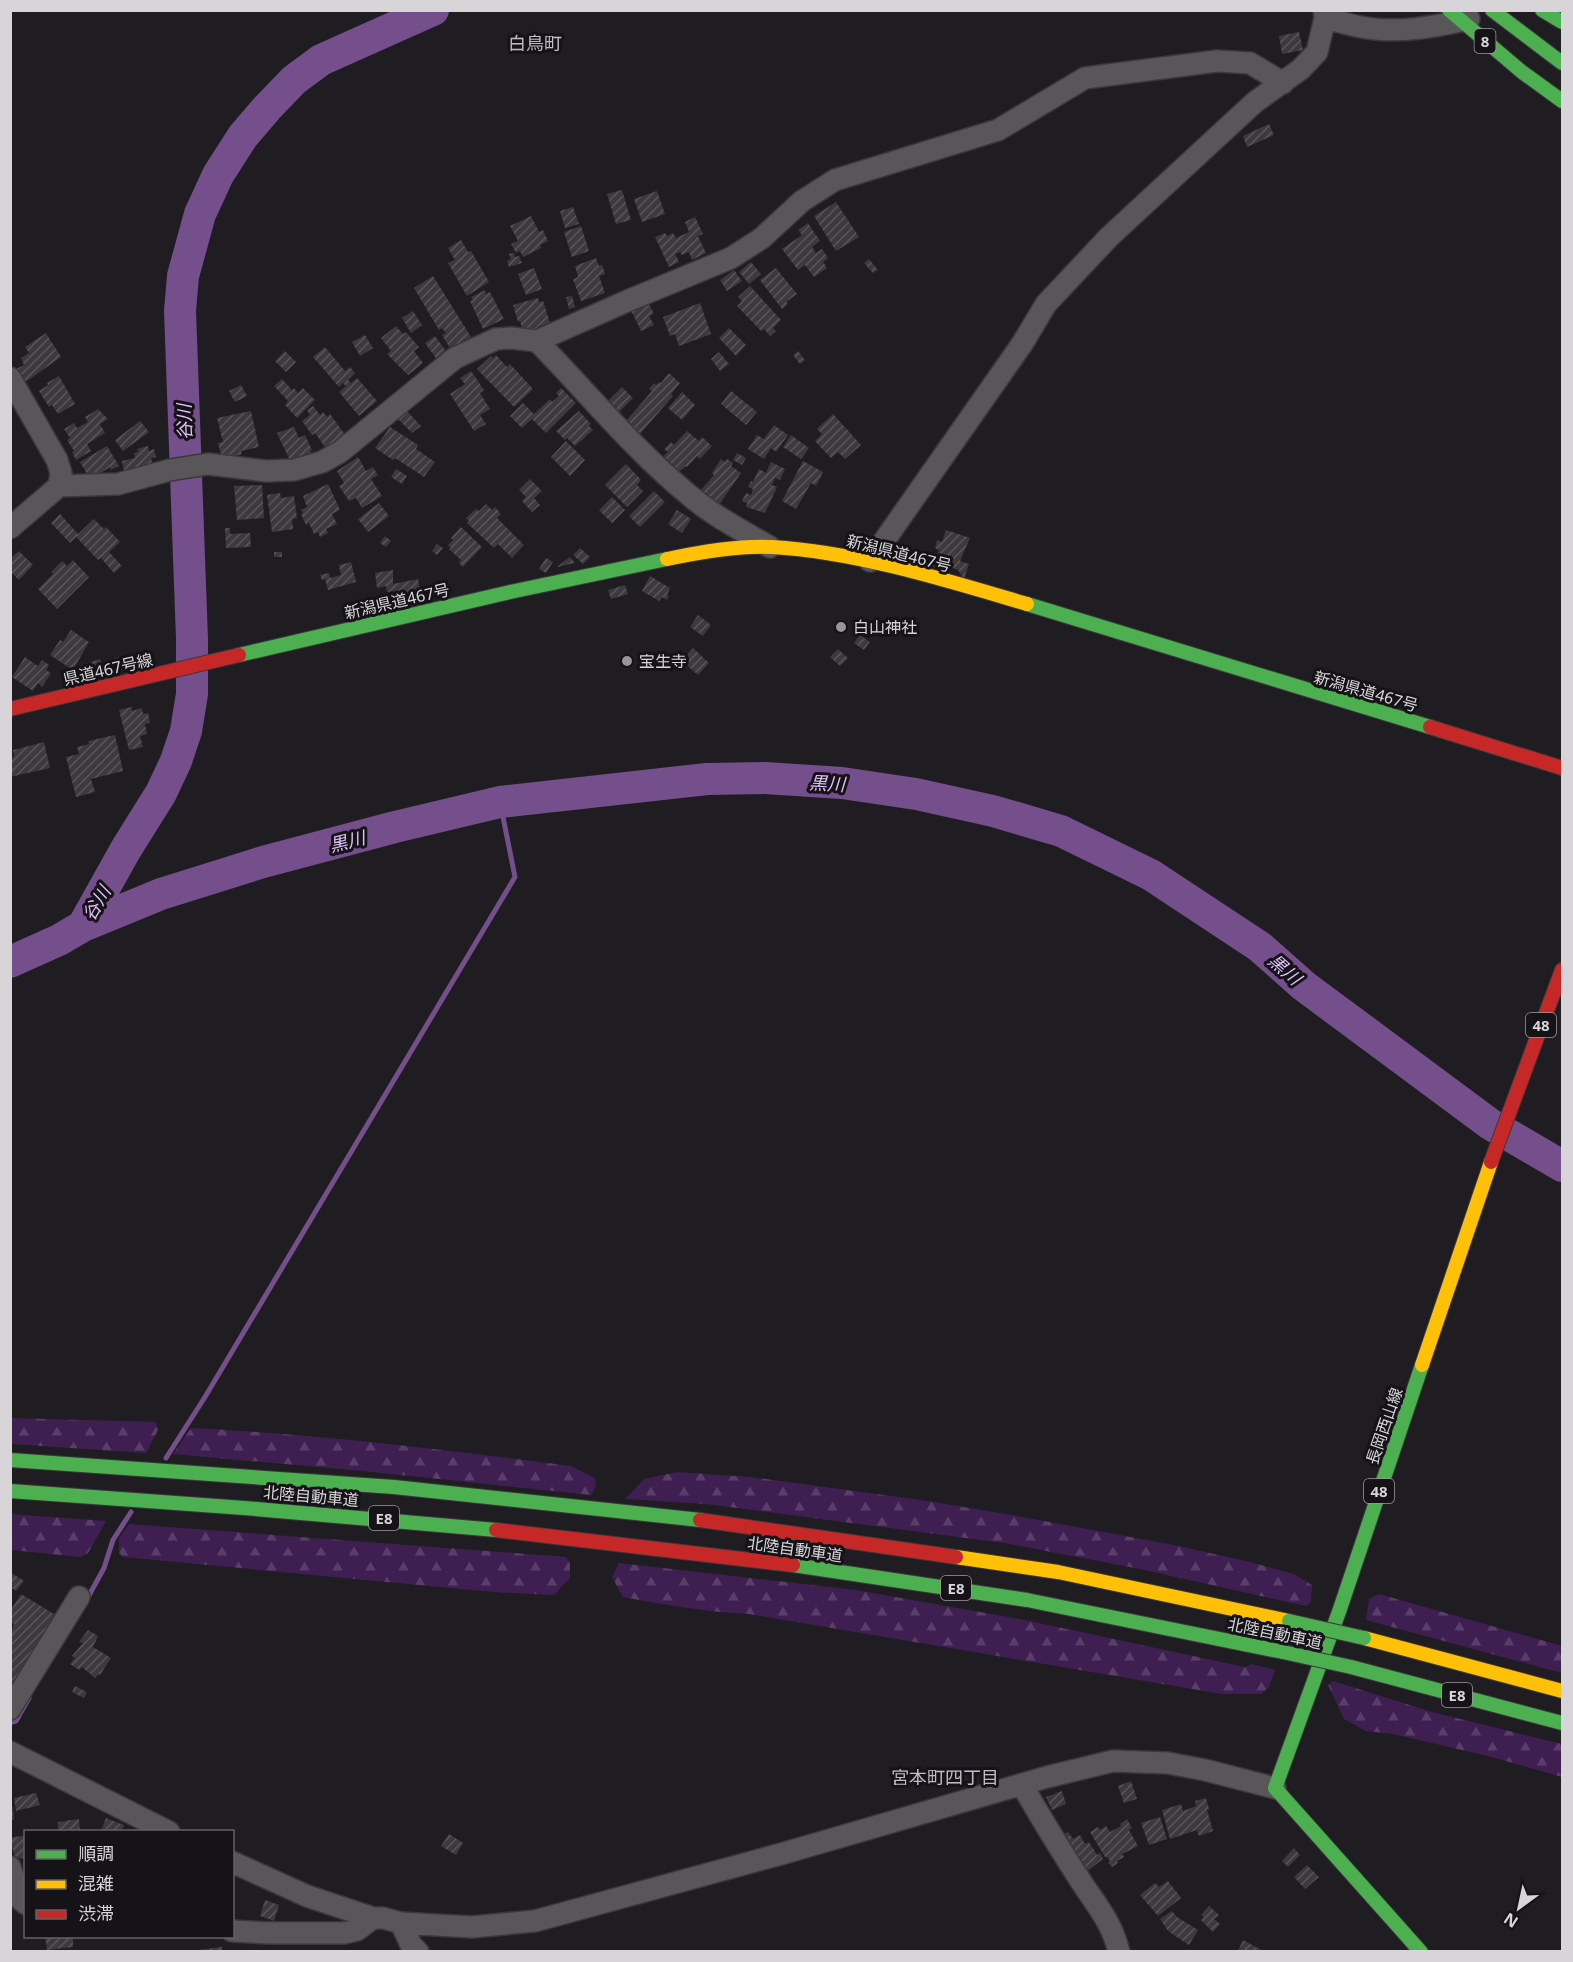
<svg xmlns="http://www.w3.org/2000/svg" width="1573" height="1962" font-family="'Noto Sans','Noto Sans JP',sans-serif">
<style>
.forest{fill:url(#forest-firs)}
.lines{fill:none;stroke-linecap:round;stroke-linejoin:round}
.stream{stroke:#744f8c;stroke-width:5}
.river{stroke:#744f8c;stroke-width:32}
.building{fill:url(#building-hatch)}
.street-casing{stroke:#3a383b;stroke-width:24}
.fast-casing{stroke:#3a383b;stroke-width:16}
.slow-casing{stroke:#3a383b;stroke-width:16}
.jam-casing{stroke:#3a383b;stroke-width:16}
.street{stroke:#585659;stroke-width:21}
.fast{stroke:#4caf50;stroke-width:14}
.slow{stroke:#ffc107;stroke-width:14}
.jam{stroke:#c62828;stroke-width:14}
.fast-bridge-casing{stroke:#3a383b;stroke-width:16;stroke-linecap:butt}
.fast-bridge{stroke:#4caf50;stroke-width:14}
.poi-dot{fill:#979599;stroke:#161318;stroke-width:2}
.labels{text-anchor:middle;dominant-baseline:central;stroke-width:6;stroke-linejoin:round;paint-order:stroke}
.shield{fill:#161318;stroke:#9e9b9f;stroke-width:1.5}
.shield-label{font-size:15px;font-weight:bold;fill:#d8d5d9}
.street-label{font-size:16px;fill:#d8d5d9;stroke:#161318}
.poi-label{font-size:16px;fill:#d8d5d9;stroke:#161318;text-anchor:start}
.neighbourhood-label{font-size:18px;fill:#c0bcc3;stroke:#161318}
.water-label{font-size:18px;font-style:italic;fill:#e3c2fb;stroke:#161318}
</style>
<defs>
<pattern id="forest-firs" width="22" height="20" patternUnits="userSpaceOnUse" patternTransform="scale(1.5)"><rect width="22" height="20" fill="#3f1e52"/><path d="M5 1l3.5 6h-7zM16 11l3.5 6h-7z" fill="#5a3e6a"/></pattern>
<pattern id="building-hatch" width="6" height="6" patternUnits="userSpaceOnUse" patternTransform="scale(1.5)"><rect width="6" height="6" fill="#3c3a3d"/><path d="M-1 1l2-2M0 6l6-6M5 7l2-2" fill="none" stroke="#575658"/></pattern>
</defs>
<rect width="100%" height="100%" fill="#1f1d21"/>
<path class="forest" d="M10,1418L156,1422L158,1430L146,1453L11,1444Z
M191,1428C318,1434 445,1450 571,1466L595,1478L596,1486L591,1495L363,1471L173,1454Z
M677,1472L750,1477L928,1501L1006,1514L1174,1545L1250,1562L1294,1574L1312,1585L1311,1602L1306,1606L1140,1569L1004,1543L706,1504L625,1499L644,1479Z
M11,1514L106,1521L88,1553L81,1557L11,1550Z
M129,1524L566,1557L570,1563V1578L554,1595L493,1592L123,1557L119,1553V1538Z
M619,1563L856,1590L1020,1619L1245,1667L1251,1664L1275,1670L1269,1687L1261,1694H1222L749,1614C707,1612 665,1605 623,1597L612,1577Z
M1379,1594L1562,1646V1673L1366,1620L1369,1599Z
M1333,1681L1432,1712L1562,1744V1777L1488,1756L1393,1734L1366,1731L1344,1719L1328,1685Z"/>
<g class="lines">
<path class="stream" d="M166,1458L205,1397L515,877L500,802
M87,1599L104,1568L113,1540L131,1512
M10,1723L16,1721L29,1698"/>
<path class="river" d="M83,926L126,849L161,793L176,761L186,731L192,694V639L180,311L183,276L200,214L218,175L243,136L267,108L294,80L321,60L433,10
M10,962L59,940L83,926L161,894L263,862L395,827L500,802L707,779L765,778L842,783L916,794L993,811L1061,831L1151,875L1260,947L1304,986L1490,1124L1562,1166"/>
</g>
<path class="building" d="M1299,32L1303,50L1282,54L1279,36Z
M1269,124L1274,135L1247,147L1243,136Z
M622,190L631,220L616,224L607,194Z
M657,191L665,214L642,222L634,199Z
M836,202L859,237L836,251L814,216Z
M573,207L579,224L565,228L560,211Z
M531,216L539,232L543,230L548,241L540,245L541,248L523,257L520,251L516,253L511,244L518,241L510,226Z
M695,217L703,234L698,236L706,253L692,260L689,252L682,255L680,252L675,254L679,262L669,267L655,237L665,233L667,236L673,233L676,238L689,232L685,222Z
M808,223L820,241L812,247L816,253L822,249L828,258L823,262L827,268L814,277L805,265L798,270L782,249L802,235L798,230Z
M581,226L589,251L572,257L564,232Z
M461,240L468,252L471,251L489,282L467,296L448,263L455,260L448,248Z
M514,253L515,257L519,256L522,263L509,267L507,261L511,259L509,254Z
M596,258L599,266L602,265L605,274L599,276L605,293L581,301L573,279L578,277L575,266Z
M869,259L878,270L873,273L864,263Z
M751,262L761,274L749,284L739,272Z
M534,268L542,289L526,295L518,274Z
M776,268L797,294L786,302L788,304L782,309L760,280Z
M734,270L742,281L727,291L720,280Z
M433,276L471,337L463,341L466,346L453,353L442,335L446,333L442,328L439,330L414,288Z
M750,286L781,320L773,328L776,331L770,336L764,329L761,331L737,306L742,301L738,297Z
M485,290L486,294L490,292L504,319L483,329L470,301L473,300L471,297Z
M572,296L575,307L569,309L566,297Z
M538,298L539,302L543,301L550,323L537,327L539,333L527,332L525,328H522L520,321L518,322L513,305Z
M648,302L654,314L649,316L654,325L641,331L628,304Z
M700,303L711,334L679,346L675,334L670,336L663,317Z
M413,311L422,325L411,333L402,318Z
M396,326L403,334L406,332L419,347L414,351L423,363L408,375L387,354L391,351L381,338Z
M729,328L746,345L736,356L719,338Z
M46,333L61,357L24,383L16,369L24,365L21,358L29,353L25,347Z
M365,335L373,348L360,356L352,342Z
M435,336L448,354L438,361L425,343Z
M325,347L345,371L350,367L355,373L348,380L351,383L357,378L377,401L359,416L339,392L346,386L343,383L339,387L313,357Z
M285,351L296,362L286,372L275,361Z
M798,351L805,360L800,364L793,355Z
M719,352L729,364L720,371L711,359Z
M496,355L507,367L510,364L533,389L514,407L477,369L491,356L493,358Z
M471,371L484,390L480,393L490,409L480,415L486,424L474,431L450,394L465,384L460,378Z
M669,373L680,383L671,394L673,396L640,434L625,422L652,391L649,389L654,383L656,385L659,382L661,383Z
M59,376L75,404L58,414L52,405L49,407L39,391L48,385L47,383Z
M282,379L292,390L294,388L298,393L303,388L315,400L297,418L285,405L288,401L274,386Z
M241,385L247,396L235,402L229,391Z
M622,387L633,398L618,413L607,402Z
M561,388L576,403L546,433L532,419L522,428L510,416L523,403L534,414L550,399L552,402L559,396L556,393Z
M731,391L757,412L746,425L721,404Z
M682,392L695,405L682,420L668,408Z
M313,406L320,415L323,412L327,417L330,414L346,436L327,450L315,433L312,435L302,421L310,415L307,410Z
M98,409L108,419L100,424L105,433L87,444L91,451L76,460L72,452L74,451L67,440L70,438L64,429L74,423L77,428L88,422L85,417Z
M251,411L259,447L241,451L242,454L222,459L218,443L223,442L217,418Z
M407,411L421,426L412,433L398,419Z
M579,411L591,424L589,426L593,430L575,446L567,438L565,440L556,431Z
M833,414L861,445L845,459L838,452L831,458L815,441L822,434L817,429Z
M140,421L149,432L123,451L115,440Z
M774,425L788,435L776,452L771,448L764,459L748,449L757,435L764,439Z
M294,427L299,438L305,435L312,450L310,451L312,456L292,465L277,433Z
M390,427L418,445L416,449L435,462L424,477L395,458L393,460L375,448Z
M687,431L699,441L702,437L712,446L700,459L697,456L687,467L686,466L676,474L670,469L673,465L663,457L668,452L664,449L671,442L674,445Z
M791,435L809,448L801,459L783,447Z
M566,441L585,460L570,476L551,457Z
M107,446L119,466L111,470L110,467L101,473L103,476L91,481L80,462Z
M148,446L149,451L154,449L156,457L151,458L154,471L125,477L122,461L135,458L134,453L138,452L137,449Z
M737,453L746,458L742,465L733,460Z
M358,457L366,471L373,467L378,475L371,479L382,496L362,508L356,498L349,501L339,486L344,483L337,471Z
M721,459L725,462L727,459L733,463L731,466L741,473L719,505L700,491L714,475L712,473Z
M803,461L823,472L816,486L811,483L796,509L782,501Z
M771,462L785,469L780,480L775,478L772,485L777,487L765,513L746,507L747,503L742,501L746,493L751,495L753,489L748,487L751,481L753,482L759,469L766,473Z
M626,464L641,480L637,485L643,491L627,507L605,485Z
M396,469L407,476L402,484L391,477Z
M530,479L542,491L534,498L540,505L532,512L522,501L526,497L519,490Z
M328,484L340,510L332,514L337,524L326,529L328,533L320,537L318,532L314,534L309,523L306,525L301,514L303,513L301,510L307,507L303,496Z
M262,485L264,518L237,520L234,486Z
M654,491L665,502L640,527L629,516Z
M280,493L281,498L294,496L297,518L292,519L293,529L272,532L267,495Z
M612,497L625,510L612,523L599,510Z
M379,503L389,516L368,532L358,519Z
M486,504L492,510L495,507L501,514L497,518L524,545L512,558L498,544L494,548L467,523L469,521L466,518L476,509L479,511Z
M677,510L691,519L682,533L668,524Z
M60,514L78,534L94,519L104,529L106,527L120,542L109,552L122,566L114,573L101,558L98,560L76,537L70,543L51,523Z
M461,527L482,547L463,567L459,563L461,560L449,549L451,548L448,545L453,540L451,538Z
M225,528H230V534L250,533L251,547L226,548Z
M946,530L970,538L960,561L969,564L964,579L958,570L947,566L945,570L933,567L939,550L935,548L937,540L942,542Z
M385,536L391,541L386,547L380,543Z
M437,544L443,548L437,555L432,551Z
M580,548L590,557L583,564L573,555Z
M19,551L33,565L19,580L10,571V559Z
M274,552H282V557H274Z
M570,557L575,563L557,567Z
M546,558L553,562L546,573L539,569Z
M73,560L89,577L57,609L38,589L53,574L51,572L62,561L67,566Z
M351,562L356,582L328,590L325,579L322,580L320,575L329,573L330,578L341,575L339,565Z
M393,570V584L418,579L421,595L395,600L394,591L387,592L386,586L377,588L375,573Z
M650,576L670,588L667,595L669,596L667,600L662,597L659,601L642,591Z
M625,585L628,594L611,599L608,590Z
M698,615L711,625L703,636L690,627Z
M71,630L89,642L73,670L50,655L60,640L63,642Z
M860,635L870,642L864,650L854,643Z
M693,648L709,663L698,675L682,661Z
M838,649L848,658L840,666L830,657Z
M25,657L38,666L42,660L49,665L46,670L51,673L42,687L38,683L33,691L12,677Z
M119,657L123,669L114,672L110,660Z
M100,659L105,672L83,679L79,666Z
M132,707V711L142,708L143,714L148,713L150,723L145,724L147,734L140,736L143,747L129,750L119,710Z
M115,735L123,771L91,779L95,792L76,797L66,757L79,754L77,747L89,744L88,741Z
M44,742L50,768L10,777V758L14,757L13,750Z
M10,1572L24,1581L16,1591L10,1587Z
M21,1594L59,1617L10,1697V1636L14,1624L10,1622V1611Z
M88,1630L98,1636L93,1647L111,1658L100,1675L98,1674L95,1678L82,1667L79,1670L70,1664L75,1658L72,1656L83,1643L79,1642Z
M75,1686L87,1692L84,1698L72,1692Z
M1131,1781L1137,1799L1124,1803L1118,1786Z
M1062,1791L1066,1804L1052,1810L1046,1797Z
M36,1793L40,1805L16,1811L14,1798Z
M1206,1798L1209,1809L1207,1810L1213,1831L1199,1836L1197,1830L1170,1839L1162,1810L1181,1804L1183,1811L1196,1806L1195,1801Z
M13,1807L14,1820H10V1808Z
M1160,1817L1167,1839L1149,1845L1141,1823Z
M106,1818L124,1825L121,1832L101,1831Z
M79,1819L80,1832H58V1822Z
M1127,1819L1132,1828L1129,1830L1138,1846L1122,1854L1124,1857L1117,1861L1118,1863L1112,1867L1108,1863L1110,1861L1107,1857H1105L1090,1832L1098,1827L1100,1830L1106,1826L1110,1832L1121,1826L1120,1824Z
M1068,1832L1073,1839L1080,1835L1085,1844L1089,1842L1097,1855L1100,1853L1103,1859L1085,1873L1061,1836Z
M449,1834L463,1843L456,1855L441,1846Z
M26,1835V1858L15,1859L10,1838Z
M1294,1848L1300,1855L1288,1867L1282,1861Z
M1307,1865L1319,1877L1305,1889L1294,1877Z
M1168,1881L1181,1898L1158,1916L1140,1895L1155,1883L1159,1887Z
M265,1900L279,1905L274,1921L260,1916Z
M1209,1906L1219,1915L1214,1919L1220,1924L1213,1932L1201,1920L1204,1917L1201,1915Z
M1172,1911L1177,1917L1198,1930L1189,1945L1168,1931L1160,1919Z
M45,1936H73V1947L47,1950Z
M1243,1940L1265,1952H1240L1238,1951Z
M222,1947V1952H199V1950Z"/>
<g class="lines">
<g class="street-casing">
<path id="street" d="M1325,18C1337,21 1349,25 1361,27C1396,34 1435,27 1469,19
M537,341C588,393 633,449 689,495C713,516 743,531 770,547
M10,378L57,460L61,473L59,486
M10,528L59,486L118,484L170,470L208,464L266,471L294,470L322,462L340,452L455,358L496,339L511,338L537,341L627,301L731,258L762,238L802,201L835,180L998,130L1085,78L1217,61L1250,63L1283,83
M870,561L1022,344L1046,304L1109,237L1255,102L1301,69L1317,52L1325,18L1324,10
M10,1709L79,1597
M10,1752L169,1832
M1022,1785C1041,1818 1061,1851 1082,1883C1098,1907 1112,1923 1119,1952
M232,1862L307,1896L373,1918H383L401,1923L472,1927L535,1921L781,1854L1047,1777L1113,1761L1168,1763L1205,1770L1275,1788
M10,1867L20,1899L26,1904
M401,1923L411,1945L418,1952
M232,1931L269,1933H344L357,1930L373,1918"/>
</g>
<g class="fast-casing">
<path id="fast" d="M1449,10L1522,72L1562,101
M1492,10L1562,63
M1542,10L1562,22
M1027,604L1430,727
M239,655L510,592L667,559
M10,1460L394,1487L700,1520
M10,1491L244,1508L496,1530
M793,1565L1027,1600L1283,1652
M1351,1667L1562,1723
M1421,1952L1275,1788L1340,1609L1422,1365"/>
</g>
<g class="slow-casing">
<path id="slow" d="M667,559C700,552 738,545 772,547C857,552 946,580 1027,604
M1422,1365L1491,1162
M956,1557L1058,1572L1289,1621
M1364,1638L1562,1691"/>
</g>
<g class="jam-casing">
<path id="jam" d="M10,709L239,655
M1430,727L1562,768
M1491,1162L1562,970
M700,1520L956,1557
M496,1530L793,1565"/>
</g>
<use href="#street" class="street"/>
<use href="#fast" class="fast"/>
<use href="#slow" class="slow"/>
<use href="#jam" class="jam"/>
<g class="fast-bridge-casing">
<path id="fast-bridge" d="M1289,1621L1364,1638
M1283,1652L1351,1667"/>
</g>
<use href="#fast-bridge" class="fast-bridge"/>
</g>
<g class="poi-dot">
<circle cx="841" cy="627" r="6"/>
<circle cx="627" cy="661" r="6"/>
</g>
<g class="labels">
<g class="shield">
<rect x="1474.5" y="29" width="21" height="24" rx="4.5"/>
<rect x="1526" y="1013" width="30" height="24" rx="4.5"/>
<rect x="1364" y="1479" width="30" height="24" rx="4.5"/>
<rect x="369" y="1506" width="30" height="24" rx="4.5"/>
<rect x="941" y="1576" width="30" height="24" rx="4.5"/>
<rect x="1442" y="1683" width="30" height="24" rx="4.5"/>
</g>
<g class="shield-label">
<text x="1485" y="41">8</text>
<text x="1541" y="1025">48</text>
<text x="1379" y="1491">48</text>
<text x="384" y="1518">E8</text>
<text x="956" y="1588">E8</text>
<text x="1457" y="1695">E8</text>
</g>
<g class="street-label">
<text transform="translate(899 553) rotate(14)">新潟県道467号</text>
<text transform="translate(397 601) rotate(-13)">新潟県道467号</text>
<text transform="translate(108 669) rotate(-13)">県道467号線</text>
<text transform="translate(1366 691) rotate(16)">新潟県道467号</text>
<text transform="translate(1384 1426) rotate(-71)">長岡西山線</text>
<text transform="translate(311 1496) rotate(5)">北陸自動車道</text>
<text transform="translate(795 1549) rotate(8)">北陸自動車道</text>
<text transform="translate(1275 1633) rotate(12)">北陸自動車道</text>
</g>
<g class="poi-label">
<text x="853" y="627">白山神社</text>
<text x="639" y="661">宝生寺</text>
</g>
<g class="neighbourhood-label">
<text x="535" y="43">白鳥町</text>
<text x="945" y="1777">宮本町四丁目</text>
</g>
<g class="water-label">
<text transform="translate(184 422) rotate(-92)">谷川</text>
<text transform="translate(827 783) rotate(3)">黒川</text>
<text transform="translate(347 841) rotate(-14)">黒川</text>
<text transform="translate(96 903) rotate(-59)">谷川</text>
<text transform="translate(1285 969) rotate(41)">黒川</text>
</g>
</g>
<rect width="1573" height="1962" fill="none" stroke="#d8d5d9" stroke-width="24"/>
<rect x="24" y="1830" width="210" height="108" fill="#161318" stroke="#646165" stroke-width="1.5"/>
<rect x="36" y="1850" width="30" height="9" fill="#4caf50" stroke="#646165" stroke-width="1.5"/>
<text x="78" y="1860" font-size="18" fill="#d8d5d9">順調</text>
<rect x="36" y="1880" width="30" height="9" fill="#ffc107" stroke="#646165" stroke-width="1.5"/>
<text x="78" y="1890" font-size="18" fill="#d8d5d9">混雑</text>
<rect x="36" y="1910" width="30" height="9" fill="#c62828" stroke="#646165" stroke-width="1.5"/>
<text x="78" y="1920" font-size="18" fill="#d8d5d9">渋滞</text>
<g transform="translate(1519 1908) rotate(213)" stroke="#161318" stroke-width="4.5" paint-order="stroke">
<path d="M0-4.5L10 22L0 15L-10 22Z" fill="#d8d5d9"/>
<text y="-9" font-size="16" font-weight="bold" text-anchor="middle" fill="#d8d5d9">N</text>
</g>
</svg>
